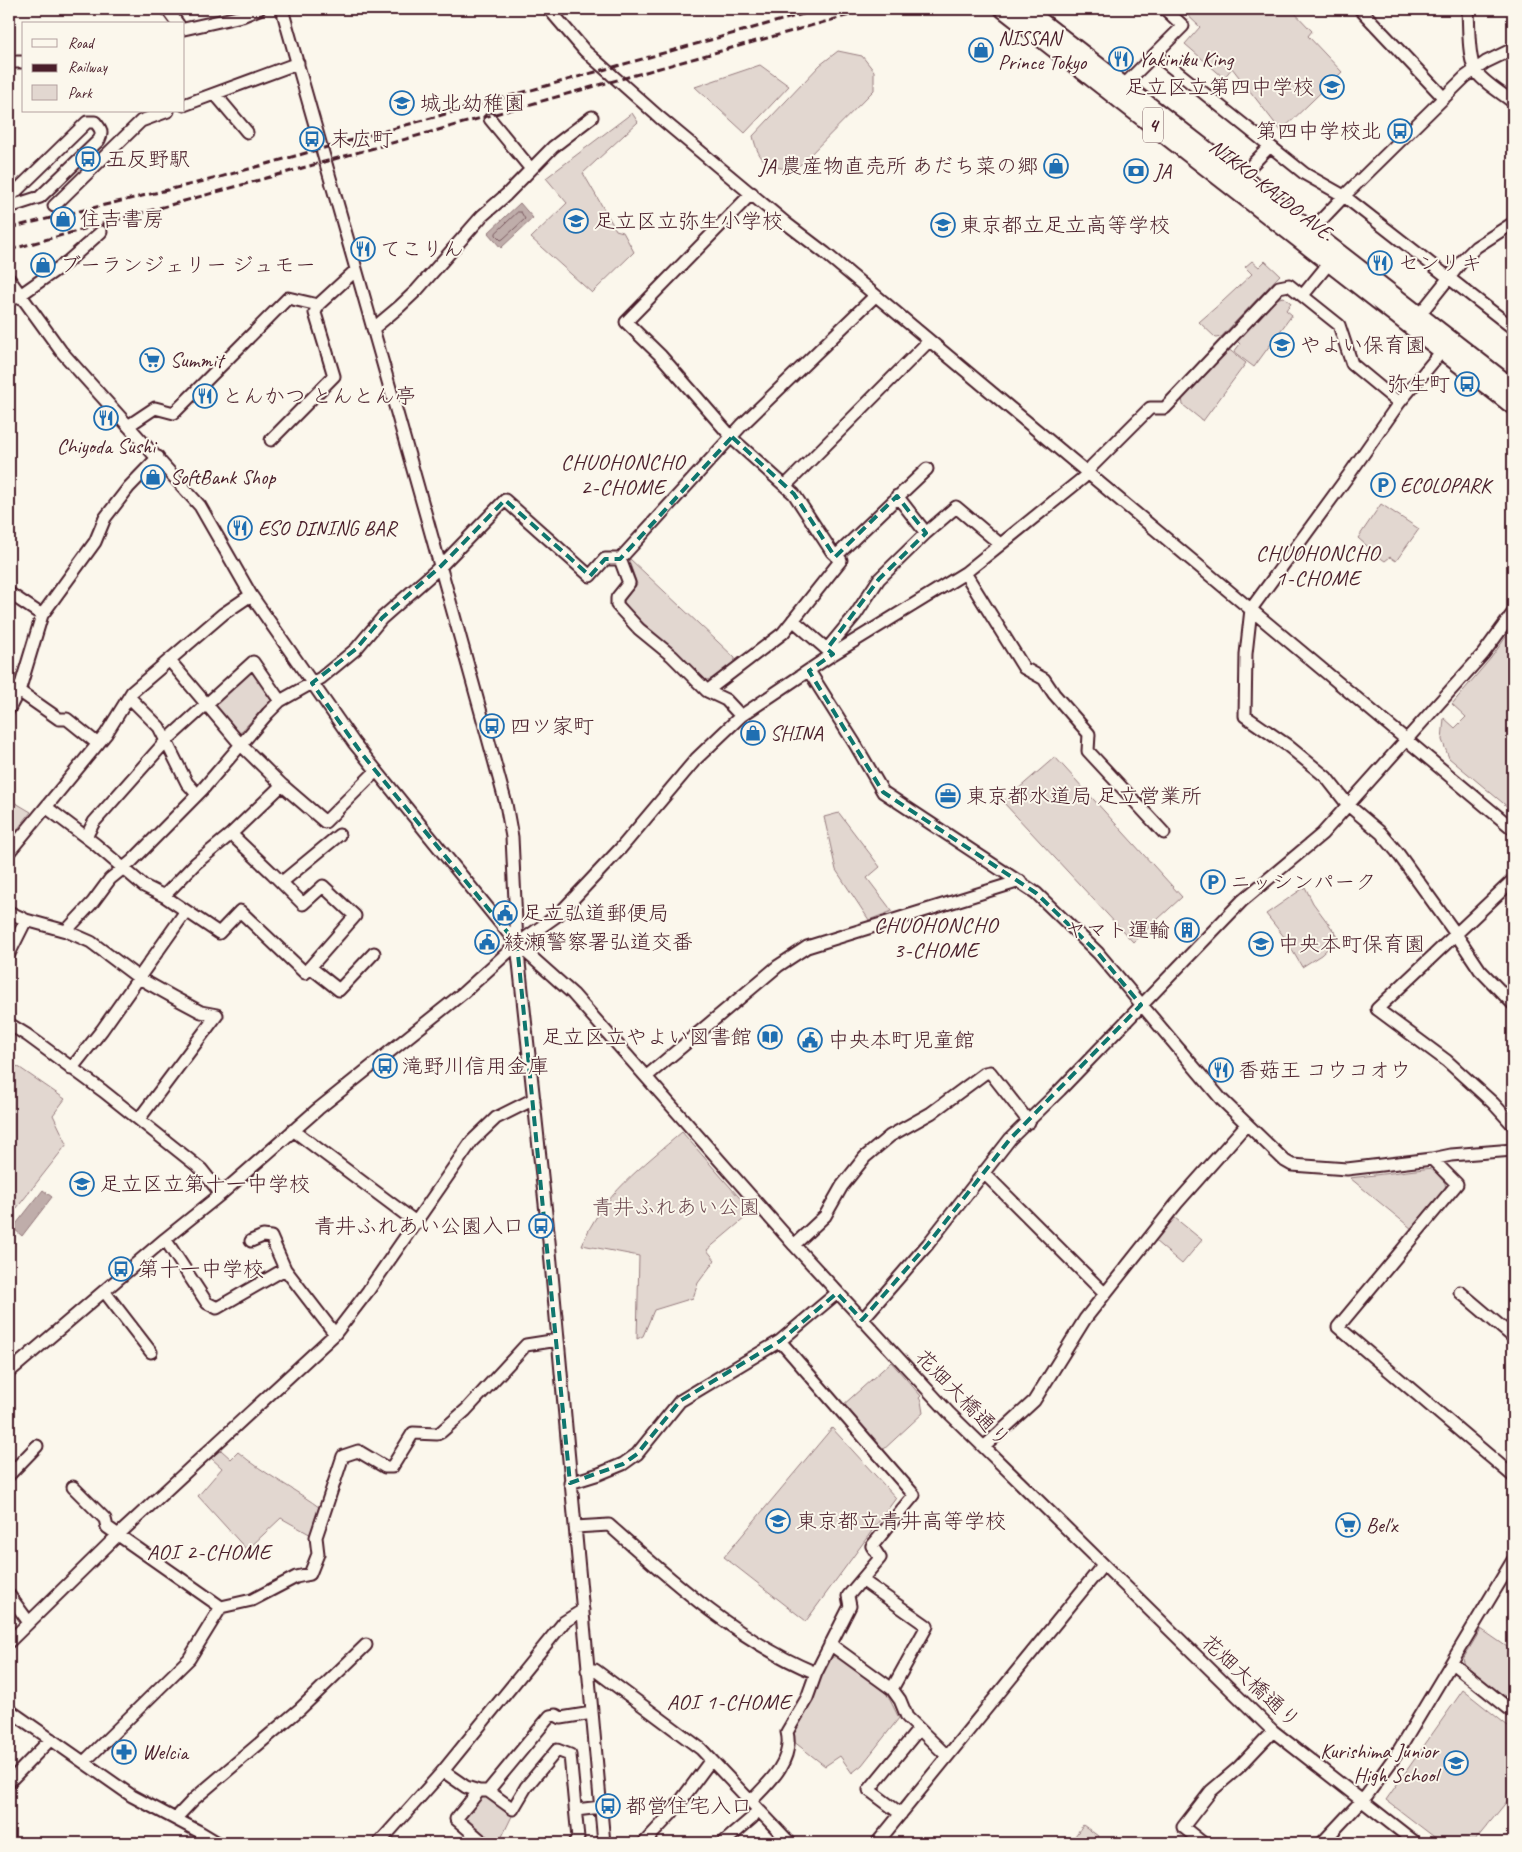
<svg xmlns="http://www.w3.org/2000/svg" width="1522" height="1852" font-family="Caveat,'Klee One',sans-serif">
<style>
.green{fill:#e2d7d0;stroke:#967b7e}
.water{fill:#bfadaa;stroke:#907477}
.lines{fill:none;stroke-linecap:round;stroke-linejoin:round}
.shore{stroke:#79585e;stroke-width:1}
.minor-casing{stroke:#4a1f2b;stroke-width:15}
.highway-casing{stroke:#4a1f2b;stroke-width:20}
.minor{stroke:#fbf7ec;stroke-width:11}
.highway{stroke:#fbf7ec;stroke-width:16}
.rail{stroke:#4a1f2b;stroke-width:3;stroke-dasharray:8 4;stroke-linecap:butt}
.marked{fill:none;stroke:#0f766e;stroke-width:4;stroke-dasharray:10 6;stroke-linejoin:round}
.labels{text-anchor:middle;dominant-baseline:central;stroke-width:4;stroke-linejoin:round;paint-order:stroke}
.shield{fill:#fbf7ec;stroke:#7f6065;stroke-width:1}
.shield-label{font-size:20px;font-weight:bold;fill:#4a1f2b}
.poi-label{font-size:21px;fill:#4a1f2b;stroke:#fbf7ec;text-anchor:start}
.street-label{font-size:21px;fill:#4a1f2b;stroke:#fbf7ec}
.park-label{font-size:21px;fill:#704d54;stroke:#fbf7ec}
.neighbourhood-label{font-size:22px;letter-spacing:1px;fill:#4a1f2b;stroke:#fbf7ec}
</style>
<rect width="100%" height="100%" fill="#fbf7ec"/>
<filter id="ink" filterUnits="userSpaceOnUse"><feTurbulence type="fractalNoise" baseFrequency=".02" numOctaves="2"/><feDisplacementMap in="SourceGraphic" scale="10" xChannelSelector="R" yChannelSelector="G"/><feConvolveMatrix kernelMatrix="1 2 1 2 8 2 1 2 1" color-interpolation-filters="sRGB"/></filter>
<g filter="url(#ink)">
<path class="green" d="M1181,9H1291L1312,31L1308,36L1342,72L1281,131L1232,68L1224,78L1185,44L1200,27Z
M838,51L862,56L874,71V90L796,169C769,169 759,163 753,136L820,65Z
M760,65L789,86L745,133L695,87Z
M632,113L638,122L583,173L616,230L623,232L634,252L592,293L531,238L567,203L546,178Z
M1252,261L1259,267L1265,261L1280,275L1221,337L1216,338L1199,322L1222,302L1252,274L1245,267Z
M1284,297L1291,303L1286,310L1292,315L1254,367L1234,352L1240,344L1236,340L1274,299Z
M1227,348L1246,363L1203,421L1183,405L1182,398Z
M1381,504L1419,529L1396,561L1390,557L1385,561L1382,559L1358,538Z
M629,558L735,658V661L712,679L706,680C679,654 650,631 624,604V601L637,584L629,562Z
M1513,627V803L1509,808L1449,758L1442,740L1444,718L1455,728L1466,717L1452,704L1491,658Z
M249,669L255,671L272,695L271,700L237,736L212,707Z
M1055,757L1182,897L1133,942L1003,802Z
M9,799L31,812L9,840Z
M839,813L880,867L867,878L892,911L869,920L836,870L824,817Z
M1305,887L1313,903L1339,938L1321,955L1302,967L1285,938L1266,914Z
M9,1062L20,1068L65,1099L53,1115L67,1144L9,1218Z
M682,1132L752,1212L707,1250L715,1260L698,1283L693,1298L654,1310L643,1336L637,1339L639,1256L582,1245C601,1196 644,1165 682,1132Z
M1432,1168L1445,1183L1446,1189L1412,1229L1350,1178Z
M1175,1218L1202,1240L1182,1264L1155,1241Z
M891,1362L921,1396L919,1398L921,1401L923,1413L882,1451L842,1406Z
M832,1428L896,1498L806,1621L724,1557Z
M221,1450L231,1459L238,1452C264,1474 295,1489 323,1510L313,1536L281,1518L247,1550L198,1496L222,1468L211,1458Z
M1481,1629L1513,1651V1703L1465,1665L1463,1659Z
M837,1656L887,1694L899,1718L862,1765L852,1773L840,1756L825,1766L793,1741L790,1733L809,1705L830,1658Z
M1463,1690L1513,1730V1794L1473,1843H1442L1386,1800Z
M485,1796L512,1816L499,1843H490L463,1819L479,1797Z
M1083,1825L1098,1836L1094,1843H1070Z"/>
<path class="water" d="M520,203L533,218L501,248L488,233Z
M43,1190L52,1197L22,1236L13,1228Z"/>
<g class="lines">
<path class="shore" d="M518,212H521L525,219L503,239L501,240L496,235V233Z"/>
<g class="minor-casing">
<path id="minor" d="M167,9L178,24
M282,9C357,274 434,538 506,804L512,837L517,944L549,1241L604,1843
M549,9L585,51L659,117L787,224L825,253L1513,829
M1360,9L1444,98
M1468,9C1469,26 1468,53 1474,68C1479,80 1503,94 1513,102
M184,29L242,16L259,9
M1155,54L1305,174L1344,196L1513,328
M9,62H24
M1124,85L1183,26L1165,9
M215,94L247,132
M184,105L298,63
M490,119L531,169
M1241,176L1270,146
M9,198L87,122H95C101,129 103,132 99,140L40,197L9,207
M54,206L141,121L168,111
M1306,236L1344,196L1465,77L1486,62L1513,49
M9,279L61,351L200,506L251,595L354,743L517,944L573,994L794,1245L949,1413L1273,1731L1416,1843
M1303,295L1330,262
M16,298L67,262L101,232
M1420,314L1463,260L1476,247L1513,223
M374,328L399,307L417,290L482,216L506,195L553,147L592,117
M1442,351L1399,403L1348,476L1251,609L1246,654L1245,716L1287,745L1326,777L1348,805L1381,833L1397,852L1456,934L1480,970L1513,1004
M128,426L155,408L174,413L288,298L318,305
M271,440L334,376L315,313L318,305L356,270
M785,486L929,341
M897,496L926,533
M836,556L927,469
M620,559L629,583L617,598V605L639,629L672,656L707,691L726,700L741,716
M965,573L1024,668L1044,679L1054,694L1089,734L1088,751L1164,833
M9,593L42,615
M793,620L831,653
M827,649L856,614L879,579L926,533L956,507L1000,544
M170,661L240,744L282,785L325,822L376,771
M809,671L855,744L883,792L1036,893L1098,953L1221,1099L1285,1161L1292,1165L1347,1169L1432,1159L1451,1155L1513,1150
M9,684L59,719H67L98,744
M707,691L783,633L841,560L832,552L794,494L735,441L661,356L626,322L752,193
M129,697L159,727L187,783L197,794
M9,709L20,688L42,615L95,542L105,518L129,487L158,457
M46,807L95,844L144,886L164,896L219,933L240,911L305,973L355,916L323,886L303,904L272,873L231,834
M86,837L94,822L166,741L253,662L280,701
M9,852L106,734L132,692L223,614L251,595
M1513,880L1377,1009L1447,1061L1493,1103L1513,1125
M282,882L339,835
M164,896L196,863L231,834L282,785
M9,912L26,920L66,931L91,942L139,978L173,997L201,1012L217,1015L139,1119
M66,931L93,902L110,879L132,861L202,790L268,713L280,701L321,678L356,649L382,618L441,566L505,500L590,576L605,559H620L742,425L875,296
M9,954L26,920
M310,967L339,990L374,953
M9,1024L27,1035L103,1091L201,1169L221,1194
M71,1069L102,1030L186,911
M647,1076L778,966L807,947L1020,881
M293,1130L417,1223
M1432,1159L1457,1184L1338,1327L1513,1476
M983,1172L1105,1294
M165,1239L207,1303L217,1308L285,1269
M251,1241L263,1236L271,1237L285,1269L335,1334
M794,1245L825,1216L842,1186L865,1157L890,1136L931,1113L985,1073L990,1072L1029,1122
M104,1291L151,1352
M1460,1292L1513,1337
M862,1320L928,1244L1010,1139L1060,1090L1242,901L1322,834L1483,654L1513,613
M9,1372L165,1239L221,1194L318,1109L463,993L517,944L558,915L621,848L696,759L741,716L833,654L965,573L1083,478L1092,466L1150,408H1165L1279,287L1289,285L1339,325L1352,364L1399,403
M984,1447L1034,1401L1085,1319L1177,1203L1246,1125
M9,1475L37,1446
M570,1483L599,1474L623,1464L637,1454L680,1401L780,1341L837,1293
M73,1487L105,1519L107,1527L221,1607
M575,1527L609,1525C671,1580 739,1642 816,1673
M862,1580L927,1626L892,1689
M9,1595L28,1621
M9,1642L118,1535L335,1334L368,1291L472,1141L496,1118L534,1099
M830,1644L892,1689L900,1700L907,1717L947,1756
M1452,1663L1513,1712
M587,1670H595L701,1749L790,1843
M9,1710L132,1796L198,1831L218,1843
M84,1762L189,1659L221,1607L252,1600L296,1577L310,1574L318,1554L316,1537L343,1456L358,1451L385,1467H392L413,1433L437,1434L441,1432L466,1410L526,1345L558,1340
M443,1771L466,1787L479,1791H488L513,1809L526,1787L557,1750L570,1755L578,1838L574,1843
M9,1782L51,1739
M479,1791L456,1819L484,1843
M488,1791L550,1716L556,1715L561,1718L592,1713
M751,1801C769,1783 794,1760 787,1732L807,1698L816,1673L850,1606L848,1596L880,1558L872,1546L914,1495L780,1341
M576,1810L601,1807
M901,1814L869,1790L919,1729
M176,1818L194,1799L300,1709L366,1645
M379,1843L443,1771L564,1622L583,1610
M644,1843L671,1814L711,1760
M723,1843L752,1818L758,1809
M877,1843L1103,1565
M1203,1843L1183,1827L1211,1791L1238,1768L1273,1731
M1322,1843L1367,1795L1396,1755L1513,1560"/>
</g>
<g class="highway-casing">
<path id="highway" d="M1003,9L1513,406
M1025,9L1513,388"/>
</g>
<use href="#minor" class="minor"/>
<use href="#highway" class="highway"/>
<path class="rail" d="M9,228L213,179L821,9
M9,250L871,9"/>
</g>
</g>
<path class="marked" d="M732,437L794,494L835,557L897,496L926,533L879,579L827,649L833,654L809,671L883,792L1036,893L1098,953L1141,1005L1010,1139L928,1244L862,1320L837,1293L780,1341L680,1401L637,1454L623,1464L570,1483L517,944L362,754L312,683L356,649L382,618L441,566L505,500L590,576L605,559H620Z"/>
<defs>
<g id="shop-ring" transform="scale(1.25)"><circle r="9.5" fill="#fbf7ec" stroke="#1f6fb2" stroke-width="1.5"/><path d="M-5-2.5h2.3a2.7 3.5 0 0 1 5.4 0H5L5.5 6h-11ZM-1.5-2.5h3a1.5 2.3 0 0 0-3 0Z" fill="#1f6fb2"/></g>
<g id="restaurant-ring" transform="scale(1.25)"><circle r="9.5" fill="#fbf7ec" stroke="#1f6fb2" stroke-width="1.5"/><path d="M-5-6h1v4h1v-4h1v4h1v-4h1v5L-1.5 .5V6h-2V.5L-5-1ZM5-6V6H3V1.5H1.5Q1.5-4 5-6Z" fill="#1f6fb2"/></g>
<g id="school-ring" transform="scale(1.25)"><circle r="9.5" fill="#fbf7ec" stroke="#1f6fb2" stroke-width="1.5"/><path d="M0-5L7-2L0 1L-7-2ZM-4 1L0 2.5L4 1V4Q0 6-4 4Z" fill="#1f6fb2"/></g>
<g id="bus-ring" transform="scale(1.25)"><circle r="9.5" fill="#fbf7ec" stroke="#1f6fb2" stroke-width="1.5"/><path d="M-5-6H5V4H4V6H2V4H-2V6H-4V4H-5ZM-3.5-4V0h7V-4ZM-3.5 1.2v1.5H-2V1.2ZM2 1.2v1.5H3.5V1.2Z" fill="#1f6fb2"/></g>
<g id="bank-ring" transform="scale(1.25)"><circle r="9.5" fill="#fbf7ec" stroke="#1f6fb2" stroke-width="1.5"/><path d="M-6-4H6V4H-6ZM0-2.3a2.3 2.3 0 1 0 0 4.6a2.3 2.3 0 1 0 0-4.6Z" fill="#1f6fb2"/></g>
<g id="supermarket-ring" transform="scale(1.25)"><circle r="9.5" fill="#fbf7ec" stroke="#1f6fb2" stroke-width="1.5"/><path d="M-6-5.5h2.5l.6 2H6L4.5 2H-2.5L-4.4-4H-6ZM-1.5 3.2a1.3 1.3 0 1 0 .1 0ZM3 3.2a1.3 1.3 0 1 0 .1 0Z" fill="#1f6fb2"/></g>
<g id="parking-ring" transform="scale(1.25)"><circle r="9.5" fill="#fbf7ec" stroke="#1f6fb2" stroke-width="1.5"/><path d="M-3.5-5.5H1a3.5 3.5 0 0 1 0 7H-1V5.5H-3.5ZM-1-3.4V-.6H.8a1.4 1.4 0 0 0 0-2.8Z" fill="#1f6fb2"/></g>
<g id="office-ring" transform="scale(1.25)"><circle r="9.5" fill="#fbf7ec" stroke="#1f6fb2" stroke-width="1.5"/><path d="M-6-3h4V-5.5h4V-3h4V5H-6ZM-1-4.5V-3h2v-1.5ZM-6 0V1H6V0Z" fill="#1f6fb2"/></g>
<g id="civic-ring" transform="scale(1.25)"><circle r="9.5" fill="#fbf7ec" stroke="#1f6fb2" stroke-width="1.5"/><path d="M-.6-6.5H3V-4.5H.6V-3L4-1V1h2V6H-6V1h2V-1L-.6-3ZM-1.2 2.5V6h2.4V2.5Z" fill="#1f6fb2"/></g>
<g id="building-ring" transform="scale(1.25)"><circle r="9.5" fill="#fbf7ec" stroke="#1f6fb2" stroke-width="1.5"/><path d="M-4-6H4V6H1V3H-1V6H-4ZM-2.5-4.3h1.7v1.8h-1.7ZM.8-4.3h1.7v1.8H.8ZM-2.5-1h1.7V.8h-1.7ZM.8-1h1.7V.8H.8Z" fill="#1f6fb2"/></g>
<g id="library-ring" transform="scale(1.25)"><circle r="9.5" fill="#fbf7ec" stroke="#1f6fb2" stroke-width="1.5"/><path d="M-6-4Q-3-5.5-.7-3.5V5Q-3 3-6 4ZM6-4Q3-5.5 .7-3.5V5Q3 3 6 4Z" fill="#1f6fb2"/></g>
<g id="pharmacy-ring" transform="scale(1.25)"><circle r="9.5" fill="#fbf7ec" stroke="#1f6fb2" stroke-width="1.5"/><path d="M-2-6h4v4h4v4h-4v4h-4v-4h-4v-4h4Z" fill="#1f6fb2"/></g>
</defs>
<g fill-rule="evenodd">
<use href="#shop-ring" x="981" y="50"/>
<use href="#restaurant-ring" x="1121" y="59"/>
<use href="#school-ring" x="1332" y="87"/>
<use href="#school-ring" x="402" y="103"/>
<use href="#bus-ring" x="1400" y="131"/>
<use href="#bus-ring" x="312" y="139"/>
<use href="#bus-ring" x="88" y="159"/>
<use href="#shop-ring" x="1056" y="166"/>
<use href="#bank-ring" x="1136" y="171"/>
<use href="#shop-ring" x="63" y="219"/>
<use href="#school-ring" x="576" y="221"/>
<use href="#school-ring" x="943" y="225"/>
<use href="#restaurant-ring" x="363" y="249"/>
<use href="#restaurant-ring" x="1380" y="263"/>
<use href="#shop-ring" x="43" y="265"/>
<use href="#school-ring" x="1282" y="345"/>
<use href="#supermarket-ring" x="152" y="360"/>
<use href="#bus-ring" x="1467" y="384"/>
<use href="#restaurant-ring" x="205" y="396"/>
<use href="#restaurant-ring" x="106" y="418"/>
<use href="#shop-ring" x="153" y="477"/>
<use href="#parking-ring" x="1383" y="485"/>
<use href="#restaurant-ring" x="240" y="528"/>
<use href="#bus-ring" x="492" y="726"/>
<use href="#shop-ring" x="753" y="733"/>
<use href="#office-ring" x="948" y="796"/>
<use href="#parking-ring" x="1213" y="882"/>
<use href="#civic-ring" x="505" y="913"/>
<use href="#building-ring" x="1187" y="930"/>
<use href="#civic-ring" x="487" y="942"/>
<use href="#school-ring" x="1261" y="944"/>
<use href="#library-ring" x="770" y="1037"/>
<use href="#civic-ring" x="810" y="1040"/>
<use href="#bus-ring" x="385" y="1066"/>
<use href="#restaurant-ring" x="1221" y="1070"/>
<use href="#school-ring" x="82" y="1184"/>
<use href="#bus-ring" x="541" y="1226"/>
<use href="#bus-ring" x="121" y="1269"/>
<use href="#school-ring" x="778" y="1521"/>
<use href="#supermarket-ring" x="1348" y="1525"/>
<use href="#pharmacy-ring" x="124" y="1752"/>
<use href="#school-ring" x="1456" y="1763"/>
<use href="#bus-ring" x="608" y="1806"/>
</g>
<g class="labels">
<rect class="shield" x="1143" y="107.5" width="20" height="35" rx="4"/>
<g class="shield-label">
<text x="1153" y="125">4</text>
</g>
<g class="poi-label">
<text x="998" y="38">NISSAN<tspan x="998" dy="24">Prince Tokyo</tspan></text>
<text x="1138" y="59">Yakiniku King</text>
<text x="1314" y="87" text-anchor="end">足立区立第四中学校</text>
<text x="420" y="103">城北幼稚園</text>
<text x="1382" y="131" text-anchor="end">第四中学校北</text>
<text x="330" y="139">末広町</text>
<text x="106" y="159">五反野駅</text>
<text x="1038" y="166" text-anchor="end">JA 農産物直売所 あだち菜の郷</text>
<text x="1154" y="171">JA</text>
<text x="80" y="219">住吉書房</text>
<text x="594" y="221">足立区立弥生小学校</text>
<text x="960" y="225">東京都立足立高等学校</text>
<text x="380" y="249">てこりん</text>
<text x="1398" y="263">センリキ</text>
<text x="60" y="265">ブーランジェリー ジュモー</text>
<text x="1300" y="345">やよい保育園</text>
<text x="170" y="360">Summit</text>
<text x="1450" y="384" text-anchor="end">弥生町</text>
<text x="222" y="396">とんかつ とんとん亭</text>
<text x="106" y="446" text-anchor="middle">Chiyoda Sushi</text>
<text x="170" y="477">SoftBank Shop</text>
<text x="1400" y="485">ECOLOPARK</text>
<text x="258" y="528">ESO DINING BAR</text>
<text x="510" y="726">四ツ家町</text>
<text x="770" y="733">SHINA</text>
<text x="966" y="796">東京都水道局 足立営業所</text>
<text x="1230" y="882">ニッシンパーク</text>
<text x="522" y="913">足立弘道郵便局</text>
<text x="1170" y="930" text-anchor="end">ヤマト運輸</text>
<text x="504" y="942">綾瀬警察署弘道交番</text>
<text x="1278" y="944">中央本町保育園</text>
<text x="752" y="1037" text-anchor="end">足立区立やよい図書館</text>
<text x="828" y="1040">中央本町児童館</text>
<text x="402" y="1066">滝野川信用金庫</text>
<text x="1238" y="1070">香菇王 コウコオウ</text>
<text x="100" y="1184">足立区立第十一中学校</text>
<text x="524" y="1226" text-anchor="end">青井ふれあい公園入口</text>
<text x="138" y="1269">第十一中学校</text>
<text x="796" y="1521">東京都立青井高等学校</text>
<text x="1366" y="1525">Bel'x</text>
<text x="1438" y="1751" text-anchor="end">Kurishima Junior<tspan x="1438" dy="24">High School</tspan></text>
<text x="142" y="1752">Welcia</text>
<text x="626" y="1806">都営住宅入口</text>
</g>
<g class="street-label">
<text transform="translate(1272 190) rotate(38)">NIKKO-KAIDO AVE.</text>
<text transform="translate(963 1398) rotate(46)">花畑大橋通り</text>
<text transform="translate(1251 1681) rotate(43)">花畑大橋通り</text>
</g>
<g class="park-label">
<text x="676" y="1207">青井ふれあい公園</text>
</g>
<g class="neighbourhood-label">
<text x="623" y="462">CHUOHONCHO<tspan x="623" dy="25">2-CHOME</tspan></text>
<text x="1318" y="553">CHUOHONCHO<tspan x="1318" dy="25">1-CHOME</tspan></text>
<text x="936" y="925">CHUOHONCHO<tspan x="936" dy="25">3-CHOME</tspan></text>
<text x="209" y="1552">AOI 2-CHOME</text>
<text x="729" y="1702">AOI 1-CHOME</text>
</g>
</g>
<rect width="1522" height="1852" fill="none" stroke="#fbf7ec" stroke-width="30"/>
<rect x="15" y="15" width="1492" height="1822" fill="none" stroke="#4a1f2b" stroke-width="2" filter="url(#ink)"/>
<rect x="22" y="22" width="162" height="90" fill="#fbf7ec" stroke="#b4a19f"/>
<rect x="32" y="39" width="25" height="8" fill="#fbf7ec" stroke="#b4a19f"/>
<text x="68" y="48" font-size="15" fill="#4a1f2b">Road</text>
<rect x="32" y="64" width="25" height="8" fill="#4a1f2b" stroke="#b4a19f"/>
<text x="68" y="72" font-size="15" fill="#4a1f2b">Railway</text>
<rect x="32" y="85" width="25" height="15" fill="#e2d7d0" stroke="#b4a19f"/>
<text x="68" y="98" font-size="15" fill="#4a1f2b">Park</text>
</svg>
